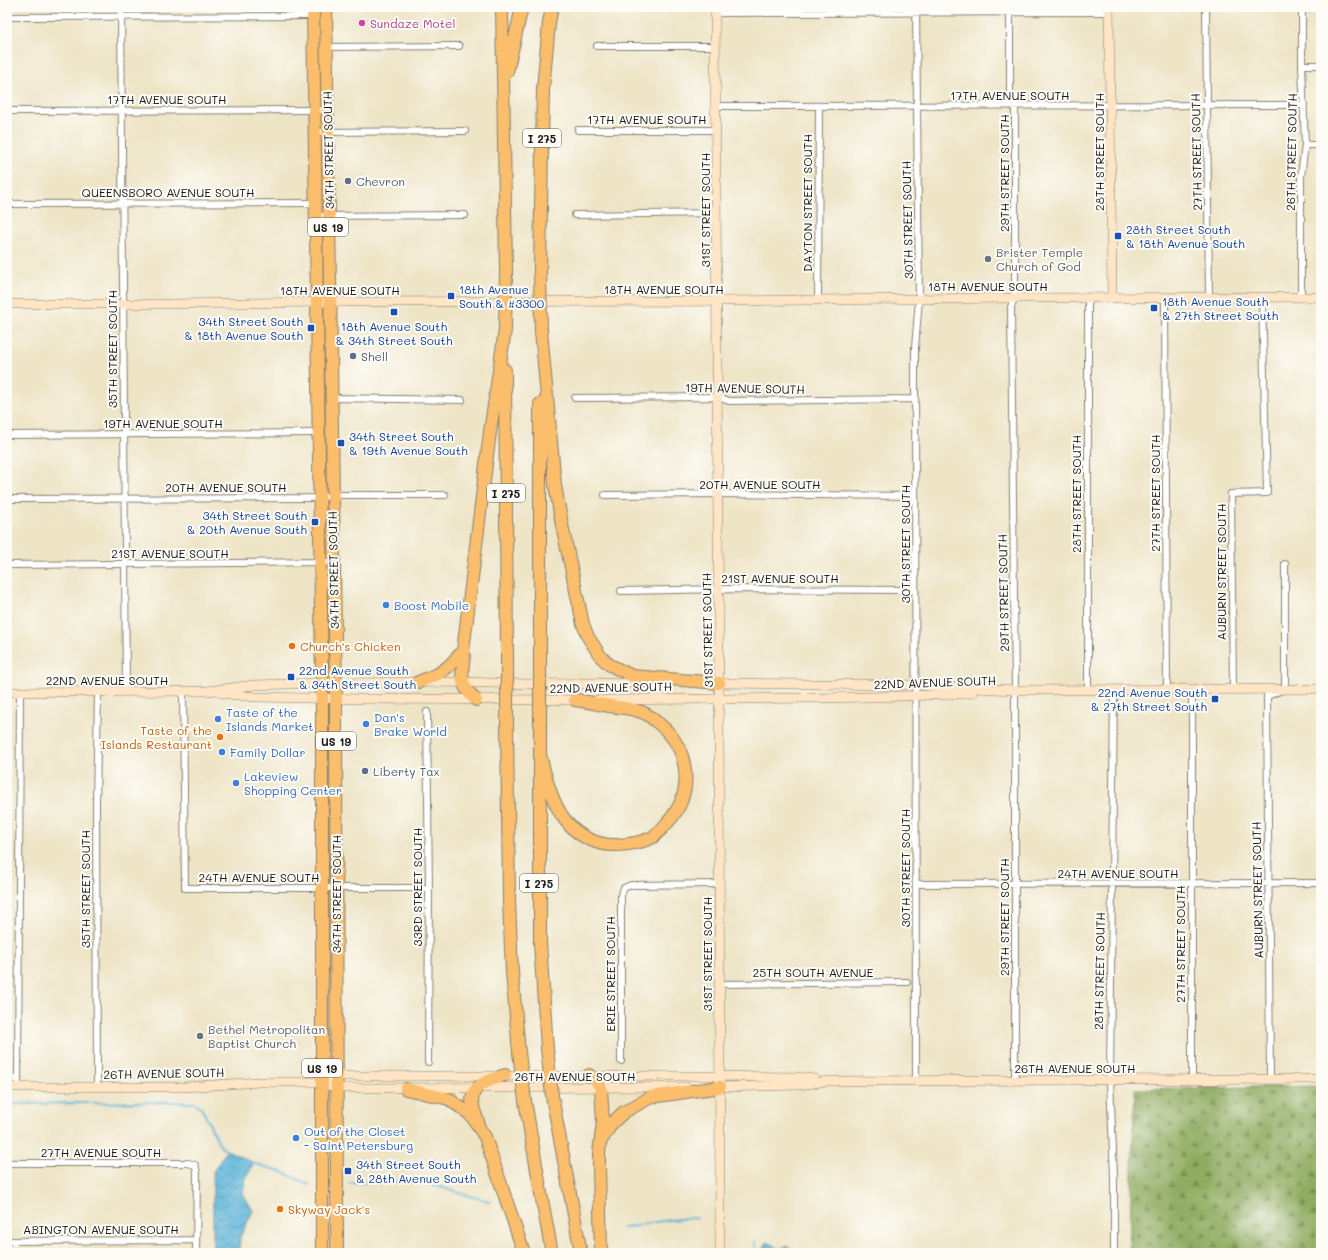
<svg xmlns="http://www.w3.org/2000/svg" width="1328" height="1260" font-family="Mali,sans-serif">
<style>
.forest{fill:url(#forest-firs);stroke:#56643e}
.water{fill:url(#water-waves);stroke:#3c687a}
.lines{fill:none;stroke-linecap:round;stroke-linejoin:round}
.stream{stroke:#5bb4d9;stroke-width:2}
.street-casing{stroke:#858071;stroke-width:8}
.secondary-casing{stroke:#858071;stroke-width:10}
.highway-casing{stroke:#858071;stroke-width:14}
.street{stroke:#fff;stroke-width:6}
.secondary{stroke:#fde5c5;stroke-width:9}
.highway{stroke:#fabe6d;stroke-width:12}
.highway-bridge-casing{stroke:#858071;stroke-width:14;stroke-linecap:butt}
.highway-bridge{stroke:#fabe6d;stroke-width:12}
.hotel-dot{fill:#d1479c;stroke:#fdfcf7;stroke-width:1.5}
.service-dot{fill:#5c6f8a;stroke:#fdfcf7;stroke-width:1.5}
.transit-dot{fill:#1a4fb4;stroke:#fdfcf7;stroke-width:1.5}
.worship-dot{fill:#6b7280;stroke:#fdfcf7;stroke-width:1.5}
.shop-dot{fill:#3f7fe0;stroke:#fdfcf7;stroke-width:1.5}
.food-dot{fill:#e8710a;stroke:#fdfcf7;stroke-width:1.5}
.labels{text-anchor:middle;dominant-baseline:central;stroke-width:4;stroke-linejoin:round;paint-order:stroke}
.shield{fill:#fdfcf7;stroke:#605f5e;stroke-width:1}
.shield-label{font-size:11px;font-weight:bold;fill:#1c1c1c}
.hotel-label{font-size:12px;fill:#b23c85;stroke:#fdfcf7;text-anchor:start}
.street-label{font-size:12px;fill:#1c1c1c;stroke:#fdfcf7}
.service-label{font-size:12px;fill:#4e5e75;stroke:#fdfcf7;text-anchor:start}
.transit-label{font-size:12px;fill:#164399;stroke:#fdfcf7;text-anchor:start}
.worship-label{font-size:12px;fill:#5b616d;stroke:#fdfcf7;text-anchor:start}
.shop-label{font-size:12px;fill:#366cbe;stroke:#fdfcf7;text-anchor:start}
.food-label{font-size:12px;fill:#c56008;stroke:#fdfcf7;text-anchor:start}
</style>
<defs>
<pattern id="forest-firs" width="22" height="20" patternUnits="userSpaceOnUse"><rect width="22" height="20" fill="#8fac60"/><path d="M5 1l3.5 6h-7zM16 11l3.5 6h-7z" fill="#748b4e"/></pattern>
<pattern id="water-waves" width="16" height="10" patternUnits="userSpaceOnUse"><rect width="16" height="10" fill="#5bb4d9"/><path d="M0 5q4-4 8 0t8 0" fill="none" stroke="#4a92af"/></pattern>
</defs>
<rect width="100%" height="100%" fill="#fdfcf7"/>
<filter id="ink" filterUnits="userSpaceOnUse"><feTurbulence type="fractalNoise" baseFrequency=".025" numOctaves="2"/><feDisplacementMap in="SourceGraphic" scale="8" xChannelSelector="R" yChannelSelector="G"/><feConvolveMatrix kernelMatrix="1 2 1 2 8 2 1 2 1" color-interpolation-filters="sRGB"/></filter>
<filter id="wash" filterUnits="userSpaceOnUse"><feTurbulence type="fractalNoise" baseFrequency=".012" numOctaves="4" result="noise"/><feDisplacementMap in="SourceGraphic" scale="16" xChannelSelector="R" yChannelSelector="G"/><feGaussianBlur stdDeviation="0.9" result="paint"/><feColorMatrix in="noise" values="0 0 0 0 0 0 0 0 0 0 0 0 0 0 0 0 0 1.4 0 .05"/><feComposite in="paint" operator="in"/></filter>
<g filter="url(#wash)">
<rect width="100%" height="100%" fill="#eee4c6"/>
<path class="forest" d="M1321,1086V1253H1129L1135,1089Z"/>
<path class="water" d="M227,1150L254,1163L245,1180L243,1193L253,1211L240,1237L239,1253H213V1172Z
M767,1242L779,1249L787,1246L795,1250L798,1253H761Z"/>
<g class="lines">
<path class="stream" d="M7,1104L170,1102L195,1103L201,1107L221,1147L228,1152
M252,1163L280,1171L310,1185
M349,1183C379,1182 411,1179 440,1187C457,1192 473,1198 490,1201
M623,1228C630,1228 637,1225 644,1224C662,1221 680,1218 697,1218
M754,1241L758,1253"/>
</g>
</g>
<g filter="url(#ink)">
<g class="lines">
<g class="street-casing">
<path id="street" d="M121,7L126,692
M1010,7V106
M1206,7L1209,297
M715,13L1109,12
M7,17L313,16
M597,46H715
M325,47L459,46
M1302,65H1321
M716,106L1304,105
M7,111L327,110
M578,130H716
M315,132L465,131
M1305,145H1321
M7,204L317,203
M575,215L717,213
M315,216L465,215
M1165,297L1167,689
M1301,297V176L1305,145L1302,65V7
M1088,298V690
M818,300L819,106
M330,398L462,400
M575,398L718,397L729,401L915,399
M7,435L319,433
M605,495L718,494L915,496
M7,499L320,498L332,495H445
M7,565L333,562
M621,591L727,589L915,590
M1233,689L1231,494L1267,493L1262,297
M1114,690L1110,1080L1114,1176V1253
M183,692L185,888H429
M427,712L429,888L428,1062
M916,884L1321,883
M719,984L907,982
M621,1061V895L624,888L631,885L719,884
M1270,1079L1267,696L1285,689V564
M1015,1080V690L1011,307L1014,298L1015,286V106
M1192,1080V689
M916,1081L915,348L919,299L916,7
M18,1087L20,692
M97,1087L96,805L98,692
M7,1163H188L195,1165L197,1172L196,1253
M7,1241L196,1240"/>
</g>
<g class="secondary-casing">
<path id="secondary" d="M715,7L719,698L720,1253
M1109,7L1112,297
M7,304H174L317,302L717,301L1014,298L1321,297
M714,683L916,685L1015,690L1321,689
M7,692L208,691L254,685L322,683L462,682L527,684L651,683
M221,693L255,697L365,699L580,700
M597,700C722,698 847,700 972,693
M322,1082L337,1088L686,1087
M7,1087H184L259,1082H322L336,1076H720L798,1077L815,1079
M715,1087L799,1085L828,1081L1321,1079"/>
</g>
<g class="highway-casing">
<path id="highway" d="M313,7L322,683V1253
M326,7L336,706L337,1253
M502,7L506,271
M507,72L522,7
M540,269L543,89L549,23L552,7
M541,331L555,485L562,525L583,624L588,637L601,657L610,665L632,676L719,683
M505,370L507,656
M540,680V404
M416,683L438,674L449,666L463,651
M476,700C458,683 462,677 464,655L463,651L490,432L505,330
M540,718V943L547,1048
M507,722L509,901L512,972L519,1052
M540,755C546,778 551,801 565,820C577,836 597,846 617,845C629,844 642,843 653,837C658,833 664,827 668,822C695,792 690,748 658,723C654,720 649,715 644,713C635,709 626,708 617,707C603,705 589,702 575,700
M589,1075L595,1079L601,1088L603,1122L599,1153V1167L601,1253
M406,1089L449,1099L471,1115L485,1137L524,1253
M552,1096L581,1253
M525,1101L543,1205L552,1253
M478,1121C464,1089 476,1085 505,1075
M603,1138L612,1123L624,1112L651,1097L720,1087"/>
</g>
<use href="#street" class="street"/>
<use href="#secondary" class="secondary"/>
<use href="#highway" class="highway"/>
<g class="highway-bridge-casing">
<path id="highway-bridge" d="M540,269L541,331
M505,330L506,271
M507,656V722
M540,718V680
M547,1048L552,1096
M519,1052L525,1101"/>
</g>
<use href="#highway-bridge" class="highway-bridge"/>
</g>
</g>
<circle class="hotel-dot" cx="362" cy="23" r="4"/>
<g class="service-dot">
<circle cx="348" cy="181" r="4"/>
<circle cx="353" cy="356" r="4"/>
<circle cx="365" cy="771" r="4"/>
</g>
<g class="transit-dot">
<rect x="1114" y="232" width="8" height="8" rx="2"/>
<rect x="447" y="292" width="8" height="8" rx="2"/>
<rect x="1150" y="304" width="8" height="8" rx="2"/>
<rect x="390" y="308" width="8" height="8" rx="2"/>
<rect x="307" y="324" width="8" height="8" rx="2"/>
<rect x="337" y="439" width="8" height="8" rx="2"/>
<rect x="311" y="518" width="8" height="8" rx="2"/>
<rect x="287" y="673" width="8" height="8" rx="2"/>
<rect x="1211" y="695" width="8" height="8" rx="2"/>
<rect x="344" y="1167" width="8" height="8" rx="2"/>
</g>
<g class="worship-dot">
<circle cx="988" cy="259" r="4"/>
<circle cx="200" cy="1036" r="4"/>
</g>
<g class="shop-dot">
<circle cx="386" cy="605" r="4"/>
<circle cx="218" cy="719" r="4"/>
<circle cx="366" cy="724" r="4"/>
<circle cx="222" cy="752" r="4"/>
<circle cx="236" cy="783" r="4"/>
<circle cx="296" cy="1138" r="4"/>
</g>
<g class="food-dot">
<circle cx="292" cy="646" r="4"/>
<circle cx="220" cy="737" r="4"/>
<circle cx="280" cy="1209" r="4"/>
</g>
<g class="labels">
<g class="shield">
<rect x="523" y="129" width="38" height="18" rx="3"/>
<rect x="308" y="218" width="40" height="18" rx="3"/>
<rect x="487" y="484" width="38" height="18" rx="3"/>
<rect x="316" y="732" width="40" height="18" rx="3"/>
<rect x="520" y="874" width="38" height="18" rx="3"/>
<rect x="302" y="1059" width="40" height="18" rx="3"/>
</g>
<g class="shield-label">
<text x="542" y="138">I 275</text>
<text x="328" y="227">US 19</text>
<text x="506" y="493">I 275</text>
<text x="336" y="741">US 19</text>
<text x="539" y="883">I 275</text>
<text x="322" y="1068">US 19</text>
</g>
<g class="hotel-label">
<text x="370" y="23">Sundaze Motel</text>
</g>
<g class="street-label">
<text x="1010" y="95">17TH AVENUE SOUTH</text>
<text x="167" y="99">17TH AVENUE SOUTH</text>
<text x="647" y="119">17TH AVENUE SOUTH</text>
<text transform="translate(328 150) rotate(-91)">34TH STREET SOUTH</text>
<text transform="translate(1099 152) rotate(-90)">28TH STREET SOUTH</text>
<text transform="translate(1196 152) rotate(-91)">27TH STREET SOUTH</text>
<text transform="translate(1291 152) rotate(-89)">26TH STREET SOUTH</text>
<text transform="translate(1004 173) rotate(-90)">29TH STREET SOUTH</text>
<text x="168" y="192">QUEENSBORO AVENUE SOUTH</text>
<text transform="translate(807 203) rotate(-90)">DAYTON STREET SOUTH</text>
<text transform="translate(705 210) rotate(-90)">31ST STREET SOUTH</text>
<text transform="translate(907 220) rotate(-91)">30TH STREET SOUTH</text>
<text x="988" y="286">18TH AVENUE SOUTH</text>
<text x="664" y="289">18TH AVENUE SOUTH</text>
<text x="340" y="290">18TH AVENUE SOUTH</text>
<text transform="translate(112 349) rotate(-90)">35TH STREET SOUTH</text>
<text transform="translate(745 388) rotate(1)">19TH AVENUE SOUTH</text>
<text x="163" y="423">19TH AVENUE SOUTH</text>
<text x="760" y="484">20TH AVENUE SOUTH</text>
<text x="226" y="487">20TH AVENUE SOUTH</text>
<text transform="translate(1155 493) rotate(-90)">27TH STREET SOUTH</text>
<text transform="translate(1076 494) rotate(-90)">28TH STREET SOUTH</text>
<text transform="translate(905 544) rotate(-90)">30TH STREET SOUTH</text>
<text x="170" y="553">21ST AVENUE SOUTH</text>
<text transform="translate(333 570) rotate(-91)">34TH STREET SOUTH</text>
<text transform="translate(1221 572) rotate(-90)">AUBURN STREET SOUTH</text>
<text x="780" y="578">21ST AVENUE SOUTH</text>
<text transform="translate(1003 593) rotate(-91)">29TH STREET SOUTH</text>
<text transform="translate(707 630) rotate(-91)">31ST STREET SOUTH</text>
<text x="107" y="680">22ND AVENUE SOUTH</text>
<text transform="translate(935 682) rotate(-2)">22ND AVENUE SOUTH</text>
<text transform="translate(611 687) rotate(-1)">22ND AVENUE SOUTH</text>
<text transform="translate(905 868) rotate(-90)">30TH STREET SOUTH</text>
<text x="1118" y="873">24TH AVENUE SOUTH</text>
<text x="259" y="877">24TH AVENUE SOUTH</text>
<text transform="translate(417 887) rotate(-90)">33RD STREET SOUTH</text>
<text transform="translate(85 889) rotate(-90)">35TH STREET SOUTH</text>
<text transform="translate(1257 890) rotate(-91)">AUBURN STREET SOUTH</text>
<text transform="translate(336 894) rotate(-90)">34TH STREET SOUTH</text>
<text transform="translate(1004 917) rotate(-90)">29TH STREET SOUTH</text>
<text transform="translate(1180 944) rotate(-90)">27TH STREET SOUTH</text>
<text transform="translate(707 954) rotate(-90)">31ST STREET SOUTH</text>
<text transform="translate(1099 971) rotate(-89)">28TH STREET SOUTH</text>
<text x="813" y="972">25TH SOUTH AVENUE</text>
<text transform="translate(610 974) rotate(-90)">ERIE STREET SOUTH</text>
<text x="1075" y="1068">26TH AVENUE SOUTH</text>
<text transform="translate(164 1073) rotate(-1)">26TH AVENUE SOUTH</text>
<text x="575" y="1076">26TH AVENUE SOUTH</text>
<text x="101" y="1152">27TH AVENUE SOUTH</text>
<text x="101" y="1229">ABINGTON AVENUE SOUTH</text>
</g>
<g class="service-label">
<text x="356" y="181">Chevron</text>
<text x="361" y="356">Shell</text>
<text x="373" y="771">Liberty Tax</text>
</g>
<g class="transit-label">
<text x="1126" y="229">28th Street South<tspan x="1126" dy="14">&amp; 18th Avenue South</tspan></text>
<text x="459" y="289">18th Avenue<tspan x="459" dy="14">South &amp; #3300</tspan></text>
<text x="1162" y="301">18th Avenue South<tspan x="1162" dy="14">&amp; 27th Street South</tspan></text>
<text x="303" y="321" text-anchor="end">34th Street South<tspan x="303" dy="14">&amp; 18th Avenue South</tspan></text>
<text x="394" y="326" text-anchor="middle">18th Avenue South<tspan x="394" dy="14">&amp; 34th Street South</tspan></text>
<text x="349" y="436">34th Street South<tspan x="349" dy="14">&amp; 19th Avenue South</tspan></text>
<text x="307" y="515" text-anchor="end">34th Street South<tspan x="307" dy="14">&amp; 20th Avenue South</tspan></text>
<text x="299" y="670">22nd Avenue South<tspan x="299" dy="14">&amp; 34th Street South</tspan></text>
<text x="1207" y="692" text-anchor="end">22nd Avenue South<tspan x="1207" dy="14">&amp; 27th Street South</tspan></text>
<text x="356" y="1164">34th Street South<tspan x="356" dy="14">&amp; 28th Avenue South</tspan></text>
</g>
<g class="worship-label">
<text x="996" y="252">Brister Temple<tspan x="996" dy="14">Church of God</tspan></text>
<text x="208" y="1029">Bethel Metropolitan<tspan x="208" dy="14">Baptist Church</tspan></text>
</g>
<g class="shop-label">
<text x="394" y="605">Boost Mobile</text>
<text x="226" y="712">Taste of the<tspan x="226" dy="14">Islands Market</tspan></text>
<text x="374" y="717">Dan's<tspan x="374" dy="14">Brake World</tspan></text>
<text x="230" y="752">Family Dollar</text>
<text x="244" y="776">Lakeview<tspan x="244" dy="14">Shopping Center</tspan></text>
<text x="304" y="1131">Out of the Closet<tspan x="304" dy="14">- Saint Petersburg</tspan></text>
</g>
<g class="food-label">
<text x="300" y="646">Church's Chicken</text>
<text x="212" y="730" text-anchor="end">Taste of the<tspan x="212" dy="14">Islands Restaurant</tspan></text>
<text x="288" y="1209">Skyway Jack's</text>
</g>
</g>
<rect width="1328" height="1260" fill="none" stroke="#fdfcf7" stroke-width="24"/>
</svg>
